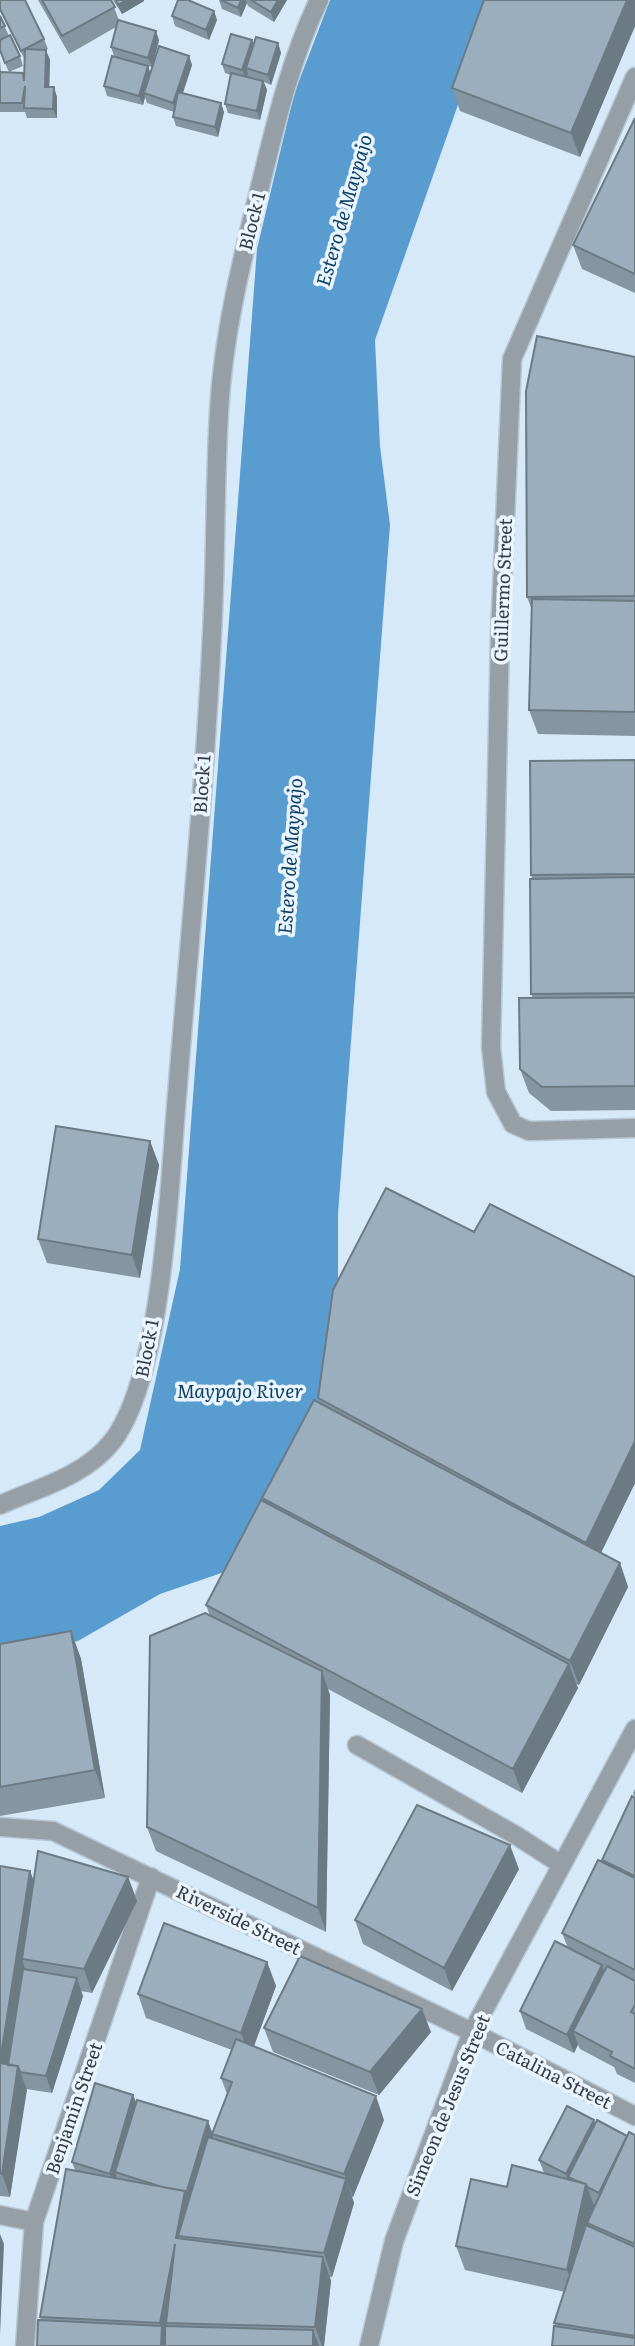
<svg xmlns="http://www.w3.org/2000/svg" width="635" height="2346" font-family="Literata,serif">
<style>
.water{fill:#599ccf}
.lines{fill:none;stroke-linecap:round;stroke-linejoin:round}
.minor-casing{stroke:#b6c6d5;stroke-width:21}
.minor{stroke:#979fa6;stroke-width:18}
.wall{fill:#8596a3}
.shaded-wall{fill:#6c7a84}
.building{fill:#9baebd;stroke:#6c7a84;stroke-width:2}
.labels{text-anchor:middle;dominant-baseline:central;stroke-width:7;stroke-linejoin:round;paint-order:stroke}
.street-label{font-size:18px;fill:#353c43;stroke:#eaf5ff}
.water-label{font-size:19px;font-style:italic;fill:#0c4063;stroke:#eaf5ff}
</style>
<rect width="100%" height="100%" fill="#d6e9f9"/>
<path class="water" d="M330,0H495L375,340L380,446L390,525L338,1214V1296L321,1418L245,1565L160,1594L78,1641L0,1657V1526L39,1517L99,1490L140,1450L180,1269L257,249L294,94Z"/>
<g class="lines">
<g class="minor-casing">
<path id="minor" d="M635,77L512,359L500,636L491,1047L496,1092L513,1124L529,1131L635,1128
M0,1505C38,1488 83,1477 111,1443C162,1380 169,1192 176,1108C189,943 206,778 213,612C216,545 215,478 219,412C223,337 241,263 259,191C275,126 290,60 319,0
M357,1745L517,1836L562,1865
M0,1827L53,1831L472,2032L635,2116
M0,2215L34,2222
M25,2346L34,2222L151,1877
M369,2346L394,2241L472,2032L635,1729"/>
</g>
<use href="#minor" class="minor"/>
</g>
<path class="wall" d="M0,0L44,39L48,49L45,50L50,60L49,87L57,97V118H27L25,112H0V60L1,72L23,73L24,76L25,60L0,11Z
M38,0H111L119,20L159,40L152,67L148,66L150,73L189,56L192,65L183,93L224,112L218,137L176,126L173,117L174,112L147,103L145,97L143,105L107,96L104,86L140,64L114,56L111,47L116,27L69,54Z
M113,0H144V1L122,14Z
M219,0H287L274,22L248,6L247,3L241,17L222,9Z
M635,0V26L580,157L460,111L452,88Z
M214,11L217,20L209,40L175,26L172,16Z
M0,16L9,36L20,56L23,66L9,72L0,52Z
M278,43L281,53L271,85L264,82L267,90L260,120L228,113L225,104L231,75L225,73L222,64L254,45Z
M635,118V293L582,269L573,245Z
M635,357V736L538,734L529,710L532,610L527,597Z
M635,760V1110L551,1111L529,1093L520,1069L533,998L531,994L532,879L531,875Z
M150,1141L159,1165L140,1278L47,1263L38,1239Z
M474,1232L635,1277V1483L601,1553L620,1563L628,1587L579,1685L576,1684L578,1688L522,1793L328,1689L330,1695L326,1932L156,1851L147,1827L210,1616L206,1605L263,1501L262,1498L320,1403L318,1398Z
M71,1631L81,1659L105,1798L0,1816V1644Z
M635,1789V2083L617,2074L614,2067L580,2049L578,2045L574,2053L526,2029L520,2011L568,1948L562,1933L603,1862L602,1860L635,1798L633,1793Z
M0,1866L30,1871L34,1881L128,1877L137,1901L92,1993L81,1991L83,1996L52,2093L26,2089L10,2197L0,2196Z
M519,1869L452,1991L363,1944L355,1920Z
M267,1962L276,1986L254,2046L384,2120L353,2197H352L354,2203L332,2277H330L331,2281L324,2346H37L41,2320L40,2317L75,2170L72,2162L133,2095L136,2102L208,2121L212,2132L227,2094L221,2078L232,2050L146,2018L138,1994Z
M264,2028L431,2032L379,2095L273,2052Z
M595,2124L627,2136L635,2135V2346L555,2326L554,2323L565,2292L465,2270L456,2246L507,2187L544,2173L539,2160Z"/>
<path class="shaded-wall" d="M126,0H144V1L122,14L118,5Z
M241,0H246L247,3L241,17L238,8Z
M278,0H287L274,22L271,12Z
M627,0H635V26L580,157L571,133Z
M214,11L217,20L209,40L206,30Z
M156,31L159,40L152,67L148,58Z
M252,40L255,49L246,68L248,73L246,80L242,70Z
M278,43L281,53L271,85L268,75Z
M46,50L50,60L49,97L45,87Z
M189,56L192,65L176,113L173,103Z
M148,66L151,75L144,93L145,97L143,105L139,96Z
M263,81L267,90L260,120L257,111Z
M54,87L57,97V118L53,109Z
M221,103L224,112L218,137L215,127Z
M150,1141L159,1165L140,1278L132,1255Z
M635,1441V1483L594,1567L586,1543Z
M620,1563L628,1587L579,1685L570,1661Z
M71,1631L81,1659L105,1798L95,1770Z
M569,1664L578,1688L522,1793L513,1769Z
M322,1671L330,1695L326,1932L318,1908Z
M510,1845L519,1869L452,1991L444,1968Z
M30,1871L38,1894L22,1959L26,1972L9,2085L0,2062Z
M128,1877L137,1901L92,1993L84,1969Z
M267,1962L276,1986L250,2057L241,2033Z
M602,1965L609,1983L573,2031L578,2044L574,2053L567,2035Z
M77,1978L83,1996L52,2093L46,2076Z
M422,2009L431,2032L379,2095L370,2072Z
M18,2066L27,2090L10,2197L2,2174Z
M133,2095L140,2112L115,2172L119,2183L117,2192L110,2174Z
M376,2096L384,2120L353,2197L344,2174Z
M594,2120L600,2138L568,2177L572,2192L566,2174Z
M208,2121L214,2140L178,2236L186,2257L176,2238L185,2191Z
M346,2179L354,2203L332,2277L324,2253Z
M586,2184L595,2208L587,2223L590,2231L576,2294L567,2270Z
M0,2234L4,2244L0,2335Z
M175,2244L166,2323L171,2336L169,2346H161V2328L160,2323Z
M323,2257L331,2281L324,2346H322L315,2327Z
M313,2330L319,2346H313Z"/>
<path class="building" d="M0,0H25L44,39L21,51L0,9Z
M42,0H111L115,7L62,36Z
M116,0H126L118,5Z
M178,0H188L214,11L206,30L172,16Z
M221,0H241L238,8Z
M251,0H278L271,12Z
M484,0H627L571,133L452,88Z
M0,16L5,26L0,28Z
M118,20L156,31L148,58L111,47Z
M231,34L252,40L242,70L222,64Z
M10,35L20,56L5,63L0,50V40Z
M256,37L278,43L268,75L246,68Z
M159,46L189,56L173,103L144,93Z
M25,49L46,50L45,87H54L53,109L24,108L25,86L22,103H0V72L23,73L24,81Z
M112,56L148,66L139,96L104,86Z
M231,73L263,81L257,111L225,104Z
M178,92L221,103L215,127L173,117Z
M635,118V274L573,245Z
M537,336L635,357V596L527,597L526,391Z
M532,599L635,601V712L529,710Z
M635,760V874L531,875L530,761Z
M635,877V993L531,994L530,879Z
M635,997V1086L542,1087L520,1069L519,998Z
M56,1126L150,1141L132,1255L38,1239Z
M386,1188L474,1232L490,1204L635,1277V1441L586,1543L318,1398L333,1290Z
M314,1400L620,1563L570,1661L262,1498Z
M261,1500L569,1664L513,1769L206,1605Z
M205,1613L322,1671L318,1908L147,1827L150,1636Z
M71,1631L95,1770L0,1787V1644Z
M632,1796L635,1798V1876L602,1860Z
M417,1805L510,1845L444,1968L355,1920Z
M38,1851L128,1877L84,1969L22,1959Z
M598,1860L635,1878V1970L562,1933Z
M0,1866L30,1871L0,2062Z
M164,1923L267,1962L241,2033L138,1994Z
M555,1941L602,1965L567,2035L520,2011Z
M300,1956L422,2009L370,2072L264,2028Z
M607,1966L635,1981V2005L631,2012L635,2014V2069L610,2056L612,2052L573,2031Z
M23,1969L77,1978L46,2076L20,2072L18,2066L8,2065Z
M236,2039L376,2096L344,2174L212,2134L232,2082L221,2078Z
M0,2063L18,2066L2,2174L0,2173Z
M95,2083L133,2095L110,2174L72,2162Z
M137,2100L208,2121L186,2194L185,2191L162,2187L115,2172Z
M567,2106L594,2120L566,2174L539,2160Z
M597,2120L627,2136L599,2193L587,2187L586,2184L577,2181L568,2177Z
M629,2132L635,2135V2244L587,2223Z
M208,2137L346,2179L324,2253L178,2236Z
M512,2165L586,2184L567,2270L456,2246L471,2179L507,2187Z
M66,2169L185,2191L176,2238L323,2257L315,2327L166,2323L175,2244L160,2323L40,2317Z
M586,2225L635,2247V2336L554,2323Z
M38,2320L162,2326L161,2346H37Z
M165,2326L313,2330V2346H165Z
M554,2326L635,2338V2346H552Z"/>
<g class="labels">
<g class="street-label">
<text transform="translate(251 221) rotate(-76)">Block 1</text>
<text transform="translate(502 590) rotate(-88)">Guillermo Street</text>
<text transform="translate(201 784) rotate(-86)">Block 1</text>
<text transform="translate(146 1348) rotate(-79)">Block 1</text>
<text transform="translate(239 1919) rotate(26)">Riverside Street</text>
<text transform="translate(554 2074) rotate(27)">Catalina Street</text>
<text transform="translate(447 2105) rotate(-68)">Simeon de Jesus Street</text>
<text transform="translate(73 2108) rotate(-71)">Benjamin Street</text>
</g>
<g class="water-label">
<text transform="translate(343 210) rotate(-74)">Estero de Maypajo</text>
<text transform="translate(289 856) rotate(-86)">Estero de Maypajo</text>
<text x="240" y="1390">Maypajo River</text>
</g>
</g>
</svg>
